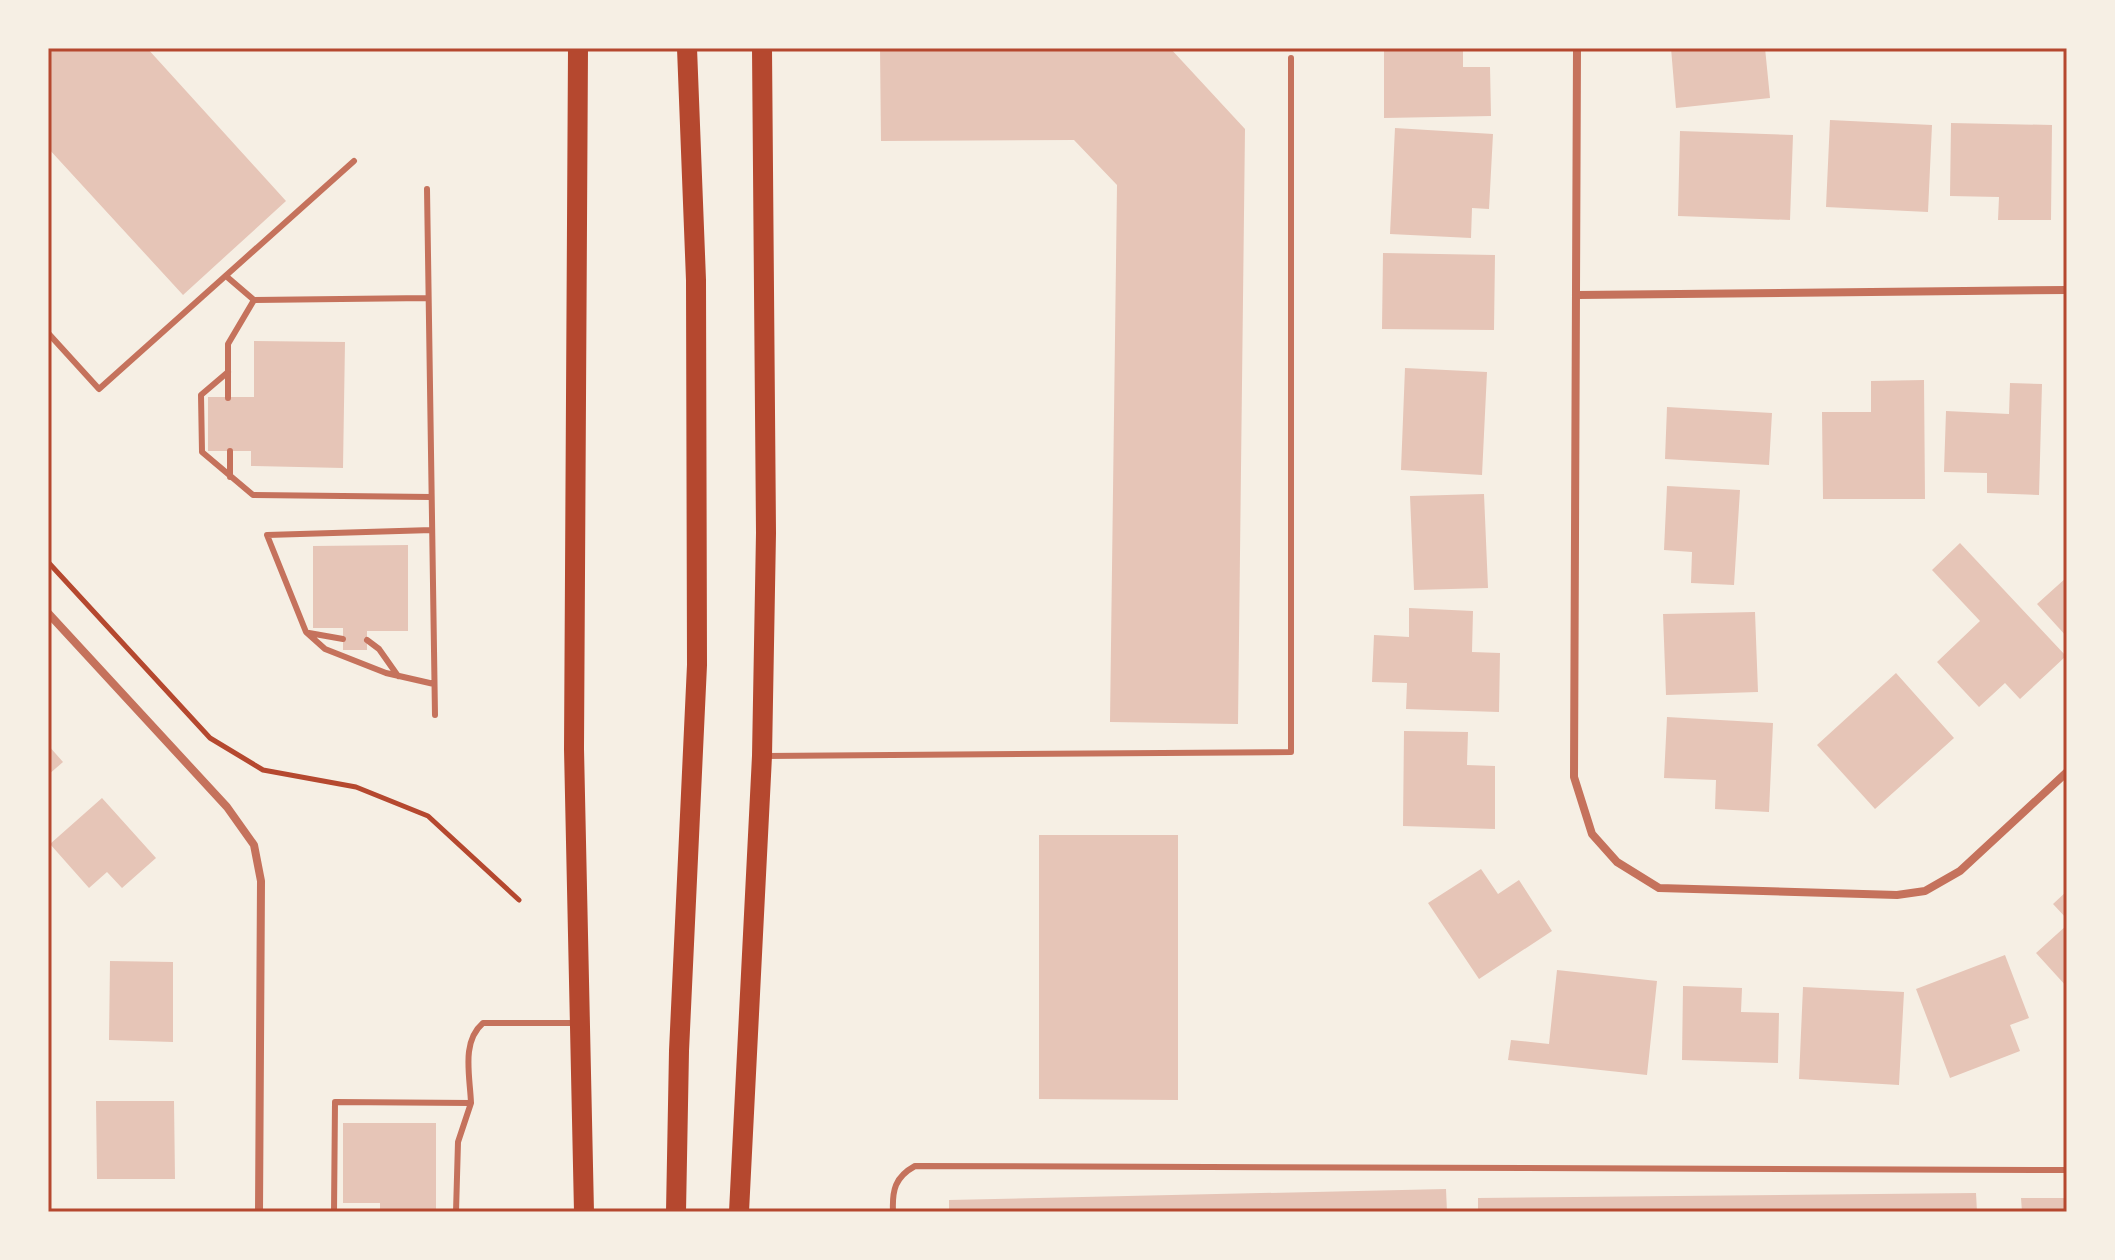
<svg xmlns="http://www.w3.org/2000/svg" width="2115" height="1260" font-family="'PT Sans',sans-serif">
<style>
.building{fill:#e6c5b7}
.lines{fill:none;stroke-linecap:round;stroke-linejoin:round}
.path{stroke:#b5482f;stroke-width:5}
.service{stroke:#c5725c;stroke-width:6}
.minor{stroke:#c5725c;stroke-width:8}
.primary{stroke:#b5482f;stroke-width:20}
.neatline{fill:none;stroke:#b5482f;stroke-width:3}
</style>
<rect width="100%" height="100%" fill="#f6efe4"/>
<path class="building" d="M48,48H147L286,201L183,295L48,148Z
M880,48H1170L1245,129L1238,724L1110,722L1117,185L1074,140L881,141Z
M1384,48H1463V67H1490L1491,116L1384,118Z
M1671,48H1765L1770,98L1676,108Z
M1830,120L1932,125L1928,212L1826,207Z
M1951,123L2052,125L2051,220H1998L1999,197L1950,196Z
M1395,128L1493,134L1489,209L1472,208L1471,238L1390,234Z
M1680,131L1793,135L1790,220L1678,216Z
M1383,253L1495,255L1494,330L1382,329Z
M254,341L345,342L343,468L251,466V451H208V397H254Z
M1405,368L1487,372L1482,475L1401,470Z
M1924,380L1925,499H1823L1822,412H1871V381Z
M2010,383L2042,384L2039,495L1987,493V473L1944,472L1946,411L2009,414Z
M1667,407L1772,413L1769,465L1665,459Z
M1667,486L1740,490L1734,585L1691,583L1692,552L1664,550Z
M1484,494L1488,588L1414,590L1410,496Z
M1960,543L2066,656L2020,699L2005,683L1979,707L1937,662L1980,621L1932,570Z
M408,545V631H367V650H343V628H313V546Z
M2067,577V637L2037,604Z
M1409,608L1473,611L1472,652L1500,653L1499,712L1406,709L1407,683L1372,682L1374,635L1409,637Z
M1755,612L1758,692L1666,695L1663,614Z
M1896,673L1954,738L1875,809L1817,745Z
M1667,717L1773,723L1769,812L1715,809L1716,780L1664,778Z
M1404,731L1468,732L1467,765L1495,766V829L1403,826Z
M48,745L63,762L48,775Z
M102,798L156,858L122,888L107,872L89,888L50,844Z
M1039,835H1178V1100L1039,1099Z
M1481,869L1498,894L1519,880L1552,931L1479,979L1428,903Z
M2067,891V919L2053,904Z
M2067,925V987L2036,953Z
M2005,955L2029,1018L2010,1025L2020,1051L1950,1078L1916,989Z
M110,961L173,962V1042L109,1040Z
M1557,970L1657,981L1647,1075L1508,1060L1511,1040L1549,1044Z
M1683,986L1742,988L1741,1012L1779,1013L1778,1063L1682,1060Z
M1803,987L1904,992L1899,1085L1799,1079Z
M96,1101H174L175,1179H97Z
M343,1123H436V1212H380V1203H343Z
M1446,1189L1447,1212H949V1200Z
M1976,1193L1977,1212H1478V1198Z
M2021,1198H2067V1212H2022Z"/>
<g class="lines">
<path class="path" d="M48,562L210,738L263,770L356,787L428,816L519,900"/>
<path class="service" d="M427,189L435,715
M226,276L254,300
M48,333L99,389L354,161
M228,372L201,395L202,452L253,495L431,497
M228,398V344L254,300L428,298
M230,477V451
M432,530L267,535L306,632L325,649L386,673L434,684
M309,633L343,639
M367,640L379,649L398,676
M765,756L1291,752V58
M334,1212L335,1102L471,1103C470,1076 461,1042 483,1023H576
M456,1212L458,1142L471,1103
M893,1212C892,1190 895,1177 915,1166L2067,1170"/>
<path class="minor" d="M1577,48L1574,777L1592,834L1617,862L1659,888L1897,895L1925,891L1960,871L2067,772
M1578,295L2067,290
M48,613L227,807L254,845L261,881L259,1212"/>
<path class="primary" d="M578,48L574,749L584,1212
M676,1212L679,1051L697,665L696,280L687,48
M739,1212L762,756L766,533L762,48"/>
</g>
<rect width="2115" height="1260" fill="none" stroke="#f6efe4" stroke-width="100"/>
<rect x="50" y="50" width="2015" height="1160" class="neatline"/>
</svg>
